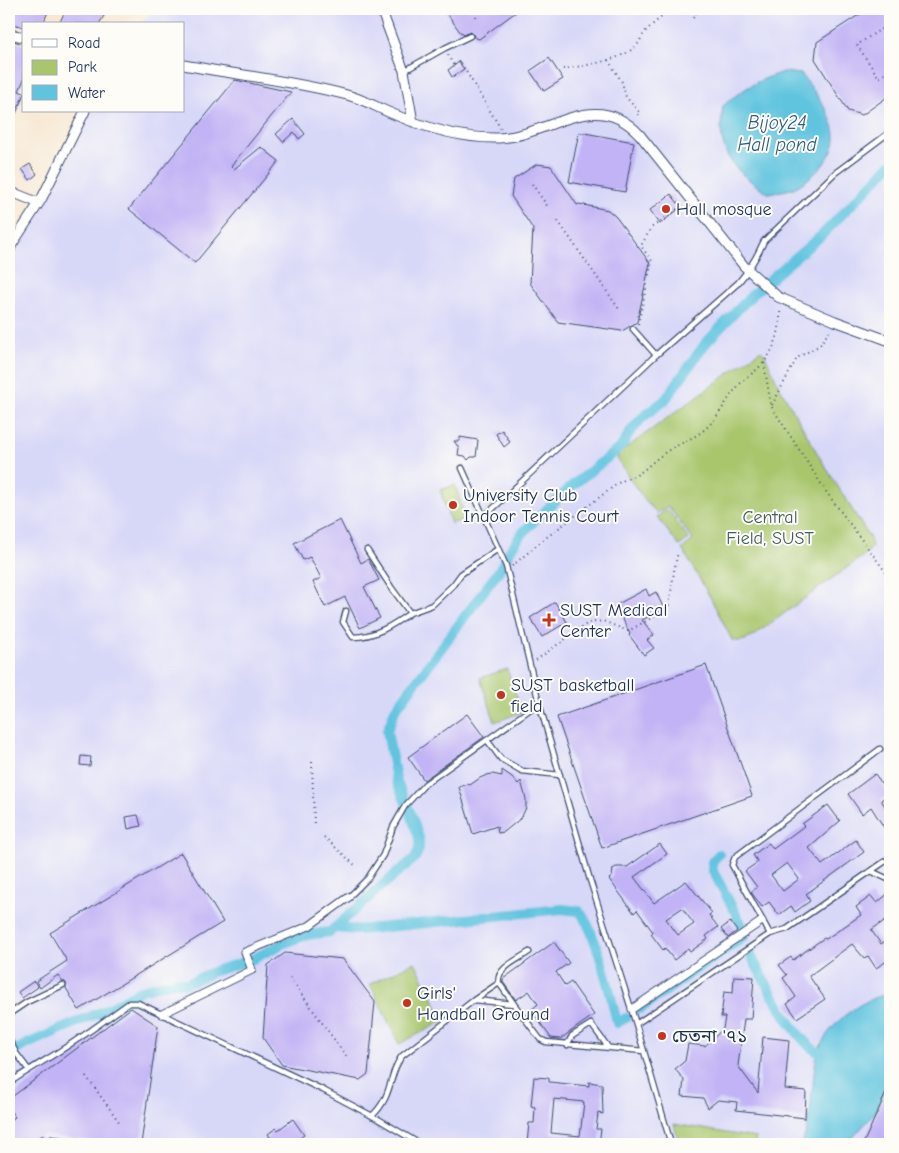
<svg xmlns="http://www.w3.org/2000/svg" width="899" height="1153" font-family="'Comic Neue','Noto Sans Bengali',sans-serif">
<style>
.built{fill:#d7d7f8}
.green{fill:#a9c66d;stroke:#627a66}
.water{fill:#61c4df;stroke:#3e7a9e}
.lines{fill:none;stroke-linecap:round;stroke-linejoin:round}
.canal{stroke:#61c4df;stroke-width:10}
.building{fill:#c1b3f5;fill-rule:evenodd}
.service-casing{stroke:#3c4a6e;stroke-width:7}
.pedestrian-casing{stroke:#3c4a6e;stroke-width:9}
.minor-casing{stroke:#3c4a6e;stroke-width:11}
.path{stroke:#3c4a6e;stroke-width:2;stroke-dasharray:1 4;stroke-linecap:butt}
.service{stroke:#fff;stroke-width:4.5}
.pedestrian{stroke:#fff;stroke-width:7}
.minor{stroke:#fff;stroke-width:9}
.poi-dot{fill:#c8321e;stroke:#fdfcf7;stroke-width:2}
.labels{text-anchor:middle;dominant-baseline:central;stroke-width:4;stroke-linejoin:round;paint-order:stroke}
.poi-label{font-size:18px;fill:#1b2f5e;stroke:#fdfcf7;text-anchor:start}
.park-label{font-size:18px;fill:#465c62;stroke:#fdfcf7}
.water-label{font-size:19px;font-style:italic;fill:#305c85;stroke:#fdfcf7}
</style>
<rect width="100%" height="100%" fill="#fdfcf7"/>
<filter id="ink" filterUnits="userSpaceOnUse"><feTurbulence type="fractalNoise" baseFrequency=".02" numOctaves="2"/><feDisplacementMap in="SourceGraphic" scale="10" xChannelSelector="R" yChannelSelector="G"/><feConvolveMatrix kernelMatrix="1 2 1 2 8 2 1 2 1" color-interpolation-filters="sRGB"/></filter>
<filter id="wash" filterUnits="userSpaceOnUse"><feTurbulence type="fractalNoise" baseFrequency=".0096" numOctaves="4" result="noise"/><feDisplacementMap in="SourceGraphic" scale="20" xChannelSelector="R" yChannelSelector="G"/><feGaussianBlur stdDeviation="1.12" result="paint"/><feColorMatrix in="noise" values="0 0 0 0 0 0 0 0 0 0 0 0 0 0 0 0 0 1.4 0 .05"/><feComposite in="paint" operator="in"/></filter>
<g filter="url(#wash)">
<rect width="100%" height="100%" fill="#f6e4cc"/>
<path class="built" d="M157,9H890V1144H9V269L13,253L61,174L91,111H184V24H139Z"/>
<path class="green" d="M761,350L764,353L778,384L820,458L870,538L872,547L867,553L756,634C748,639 742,643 732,640L710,597L682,549L693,540L668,506L657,513C641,497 629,478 617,458L619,454L626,448Z
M455,485L466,519L451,524L440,490Z
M667,509L689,539L679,546L657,517Z
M507,669L522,712L495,722L480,678Z
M415,962L444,1021L399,1044L370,984Z
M674,1124L756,1138L755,1144H679Z"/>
<path class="water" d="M783,72L801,74C813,89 836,119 835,138C834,159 809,182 791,189C784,191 775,192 768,193C730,169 716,151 723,106C744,88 756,81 783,72Z
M879,996H890V1080L874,1114L847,1144H802C808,1127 811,1109 812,1091C814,1078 814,1064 818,1052C827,1026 854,1005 879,996Z"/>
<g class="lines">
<path class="canal" d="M334,928L358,930L562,909L579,911C595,927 612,999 617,1023L626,1018
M749,952C762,976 795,1041 818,1052
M640,1009L744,937L745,934L742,925L713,871L712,862L719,854
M9,1054L27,1044L112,1007L141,990L177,981L186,984L215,971L253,959L282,944L306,935L330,932L391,878L415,858L419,849V838L412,817L396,780L387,731L395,710L498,572L511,549L522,533L547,509L574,484L621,447L630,432L642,418L665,400L705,344L722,326L754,293L822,235L890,165"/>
</g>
<g id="blocks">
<path class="building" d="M9,9H49L43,24H24V27L9,23Z
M66,9H108L99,24H59Z
M444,9H520L479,39L474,37L473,34L471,32L465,34L460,32Z
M868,9H890V95L862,115L848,111L815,59L817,42Z
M9,40L24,44V79L19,91L24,93L18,109L9,128Z
M549,58L563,79L544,91L530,71Z
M459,62L464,69L452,77L448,70Z
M235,80L291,92L231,166L234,169L261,147L279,161L195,263L129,209Z
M293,119L305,134L299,139L294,132L283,142L276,134Z
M579,132L634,142L625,192L569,182Z
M30,164L37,174L30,180L22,169Z
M537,164L551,166L577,205L579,204L608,210L616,217L650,263L637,322L622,331L558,322L530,283L533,229L511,196L514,179Z
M671,194L681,207L660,224L650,210Z
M502,430L510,442L504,447L496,434Z
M460,437L478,440L476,457H471L468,460L465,456L458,455L459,448L454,441H460Z
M340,520L361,563L368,559L379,580L364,587L380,618L360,628L345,597L325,607L313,582L321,578L310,557L303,560L294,543Z
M646,589L649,596L656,592L664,609L642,620L654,635L647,640L654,648L644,655L629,635L630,634L616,605Z
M555,602L567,622L542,637L530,618Z
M706,665L752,796L602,848L557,717Z
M467,714L484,737L424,780L408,757Z
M81,756L91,757L90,766L80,765Z
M502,770L512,777L518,784L521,781L526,799V808L521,818L504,832L498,833L497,826L473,834L459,787L468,784L470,785L480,778L487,775L492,774L502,776Z
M875,774L889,794L881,800L890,814V837L871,807L862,814L848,794Z
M828,805L840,821L809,848L822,865L856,840L864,852L806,894L810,901L795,912L791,906L779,915L769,902L762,907L751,892L757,887L745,871L758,862L753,855L769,843L773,849L804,826L802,824ZM787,863L799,879L783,891L771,875Z
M138,815L141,826L128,829L126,817Z
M660,844L667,854L634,877L654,903L686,881L712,913L709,915L718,927L706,936L708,939L690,952L688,949L674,960L665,948L663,950L651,934L653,932L637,910L634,913L609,879L612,877L613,869L616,867H627ZM682,908L694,924L678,935L666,919Z
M181,853L223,922L79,1010L66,988V983L62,981L58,975L40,988L36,981L67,961L50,933Z
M890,892V917L871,930L881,944L890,938V959L876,968L868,956L864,958L852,944L809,976L825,999L797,1018L787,1004L796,997L783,978L787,975L779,965L791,957L793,960L824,938L826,939L861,915L856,907L871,896L877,903Z
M730,922L737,931L728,938L721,929Z
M554,942L569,963L556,972L565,986L571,982L594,1015L560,1039L551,1038L531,1010L538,1004L529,991L516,1000L503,982V979Z
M285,953L343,959L375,1002L368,1074L360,1080L282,1065L263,1038L268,965Z
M734,976L754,977L751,1019H744L738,1066L758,1093L763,1037L789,1040L785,1089L806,1091L805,1118L736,1110L737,1102L718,1100L708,1108L703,1098L682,1096L684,1080L675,1069L685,1061L688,1044L705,1046L723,1029L725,1017H721L724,992L733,993Z
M34,981L38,987L22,998L18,992Z
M131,1008L158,1026L141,1144H118L43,1135L28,1144H9V1121L15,1117L9,1109V1099Z
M534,1077L549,1078V1082L589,1086V1082L602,1084L603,1114L598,1113L596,1129H601L599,1144H527L529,1123H534L535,1107L531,1106ZM554,1099L584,1102L580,1136L551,1133Z
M890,1084V1144H863Z
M293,1119L304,1135L291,1144H261L270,1137L268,1134L276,1128L278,1130Z"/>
</g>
</g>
<g filter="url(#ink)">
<use href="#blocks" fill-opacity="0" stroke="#3c4a6e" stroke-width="1"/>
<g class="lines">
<g class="service-casing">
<path id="service" d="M404,71L445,48L470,36
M633,329L656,355L738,283C749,270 757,257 764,241L835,173L890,132
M462,468L506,566L539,703L590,880L636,1024L671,1144
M484,517L656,355
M367,550L391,587L410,613L432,605L453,585L461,574L498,549
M346,611L343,622L353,637C375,637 393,625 410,613
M487,740L501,759L522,771L560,775
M871,871L890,880
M349,897L368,878L383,855L393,827L405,806L425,784L539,703
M770,934L787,929L887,860
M499,983L514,1004
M474,1000L499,983C495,969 519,959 529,952
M9,1014L27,1002L63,985
M636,1024L770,934L732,865L735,857L880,749
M9,1039L16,1053L28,1069
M567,1045L572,1036L591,1024L608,1047
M9,1083C31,1068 55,1055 78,1039C95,1028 112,1015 129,1003H138L323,1090L378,1119L420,1144
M372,1116C394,1095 388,1074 402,1056L474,1000L514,1004L540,1039L546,1042L644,1051"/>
</g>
<g class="pedestrian-casing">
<path id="pedestrian" d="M632,1009L762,921
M162,1014L252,970L245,952L309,926L349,897"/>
</g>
<g class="minor-casing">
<path id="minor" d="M381,9L404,71L413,122
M9,34L24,37
M184,65C238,75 294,81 347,95C363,99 378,108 393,114C426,128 462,139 499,138C550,136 595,86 640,135L744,266L778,297L835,321L890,341
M9,191L39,203
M9,253L11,246L41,200L85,111"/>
</g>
<path class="path" d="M476,17L477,9
M693,18L698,9
M890,42L881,29L857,45L879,78L890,70
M448,55L454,66
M608,60L622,82L626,97L640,113L635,118
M454,65L460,61L461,63L501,129
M563,69C583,66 618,61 634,48C640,43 641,37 645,32C653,23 663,16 672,9
M532,184L548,207
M558,221L619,309
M638,324L652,261L641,246L651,228L683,205
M764,363L771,406L827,493L890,578
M772,405L797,358L820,345L830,330
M512,566L543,540L617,484C624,479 631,478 638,474C650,466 659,455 671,449C683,442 694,438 704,430C721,416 727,396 742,382C749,375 758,370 764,362C777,346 781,327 780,308
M536,660L588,623L603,621L628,631L666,610L669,607L674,571L678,552
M312,762L314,824
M324,837L357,867
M290,978L346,1056
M86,1076L120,1123"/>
<use href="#service" class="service"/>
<use href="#pedestrian" class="pedestrian"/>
<use href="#minor" class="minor"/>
</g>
</g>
<g class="poi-dot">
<circle cx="666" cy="209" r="5"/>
<circle cx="453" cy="505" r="5"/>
<path d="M546.5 612.5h5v5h5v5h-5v5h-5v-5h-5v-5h5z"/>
<circle cx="501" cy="695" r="5"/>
<circle cx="407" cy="1003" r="5"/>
<circle cx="662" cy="1036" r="5"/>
</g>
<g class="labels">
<g class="poi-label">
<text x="676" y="209">Hall mosque</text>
<text x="463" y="495">University Club<tspan x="463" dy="21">Indoor Tennis Court</tspan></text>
<text x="560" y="610">SUST Medical<tspan x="560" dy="21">Center</tspan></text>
<text x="511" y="685">SUST basketball<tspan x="511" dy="21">field</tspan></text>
<text x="417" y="993">Girls'<tspan x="417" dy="21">Handball Ground</tspan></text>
<text x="672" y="1036">চেতনা '৭১</text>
</g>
<g class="park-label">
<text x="770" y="517">Central<tspan x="770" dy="21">Field, SUST</tspan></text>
</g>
<g class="water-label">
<text x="777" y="123">Bijoy24<tspan x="777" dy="22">Hall pond</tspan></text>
</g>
</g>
<rect width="899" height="1153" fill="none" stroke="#fdfcf7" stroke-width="30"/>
<rect x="22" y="22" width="162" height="90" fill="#fdfcf7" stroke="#a3aaba"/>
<rect x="32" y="39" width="25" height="8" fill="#ffffff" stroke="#a3aaba"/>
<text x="68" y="48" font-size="15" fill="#1b2f5e">Road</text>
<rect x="32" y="60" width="25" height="15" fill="#a9c66d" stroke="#a3aaba"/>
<text x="68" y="72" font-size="15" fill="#1b2f5e">Park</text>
<rect x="32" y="85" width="25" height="15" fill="#61c4df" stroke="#a3aaba"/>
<text x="68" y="98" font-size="15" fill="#1b2f5e">Water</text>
</svg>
